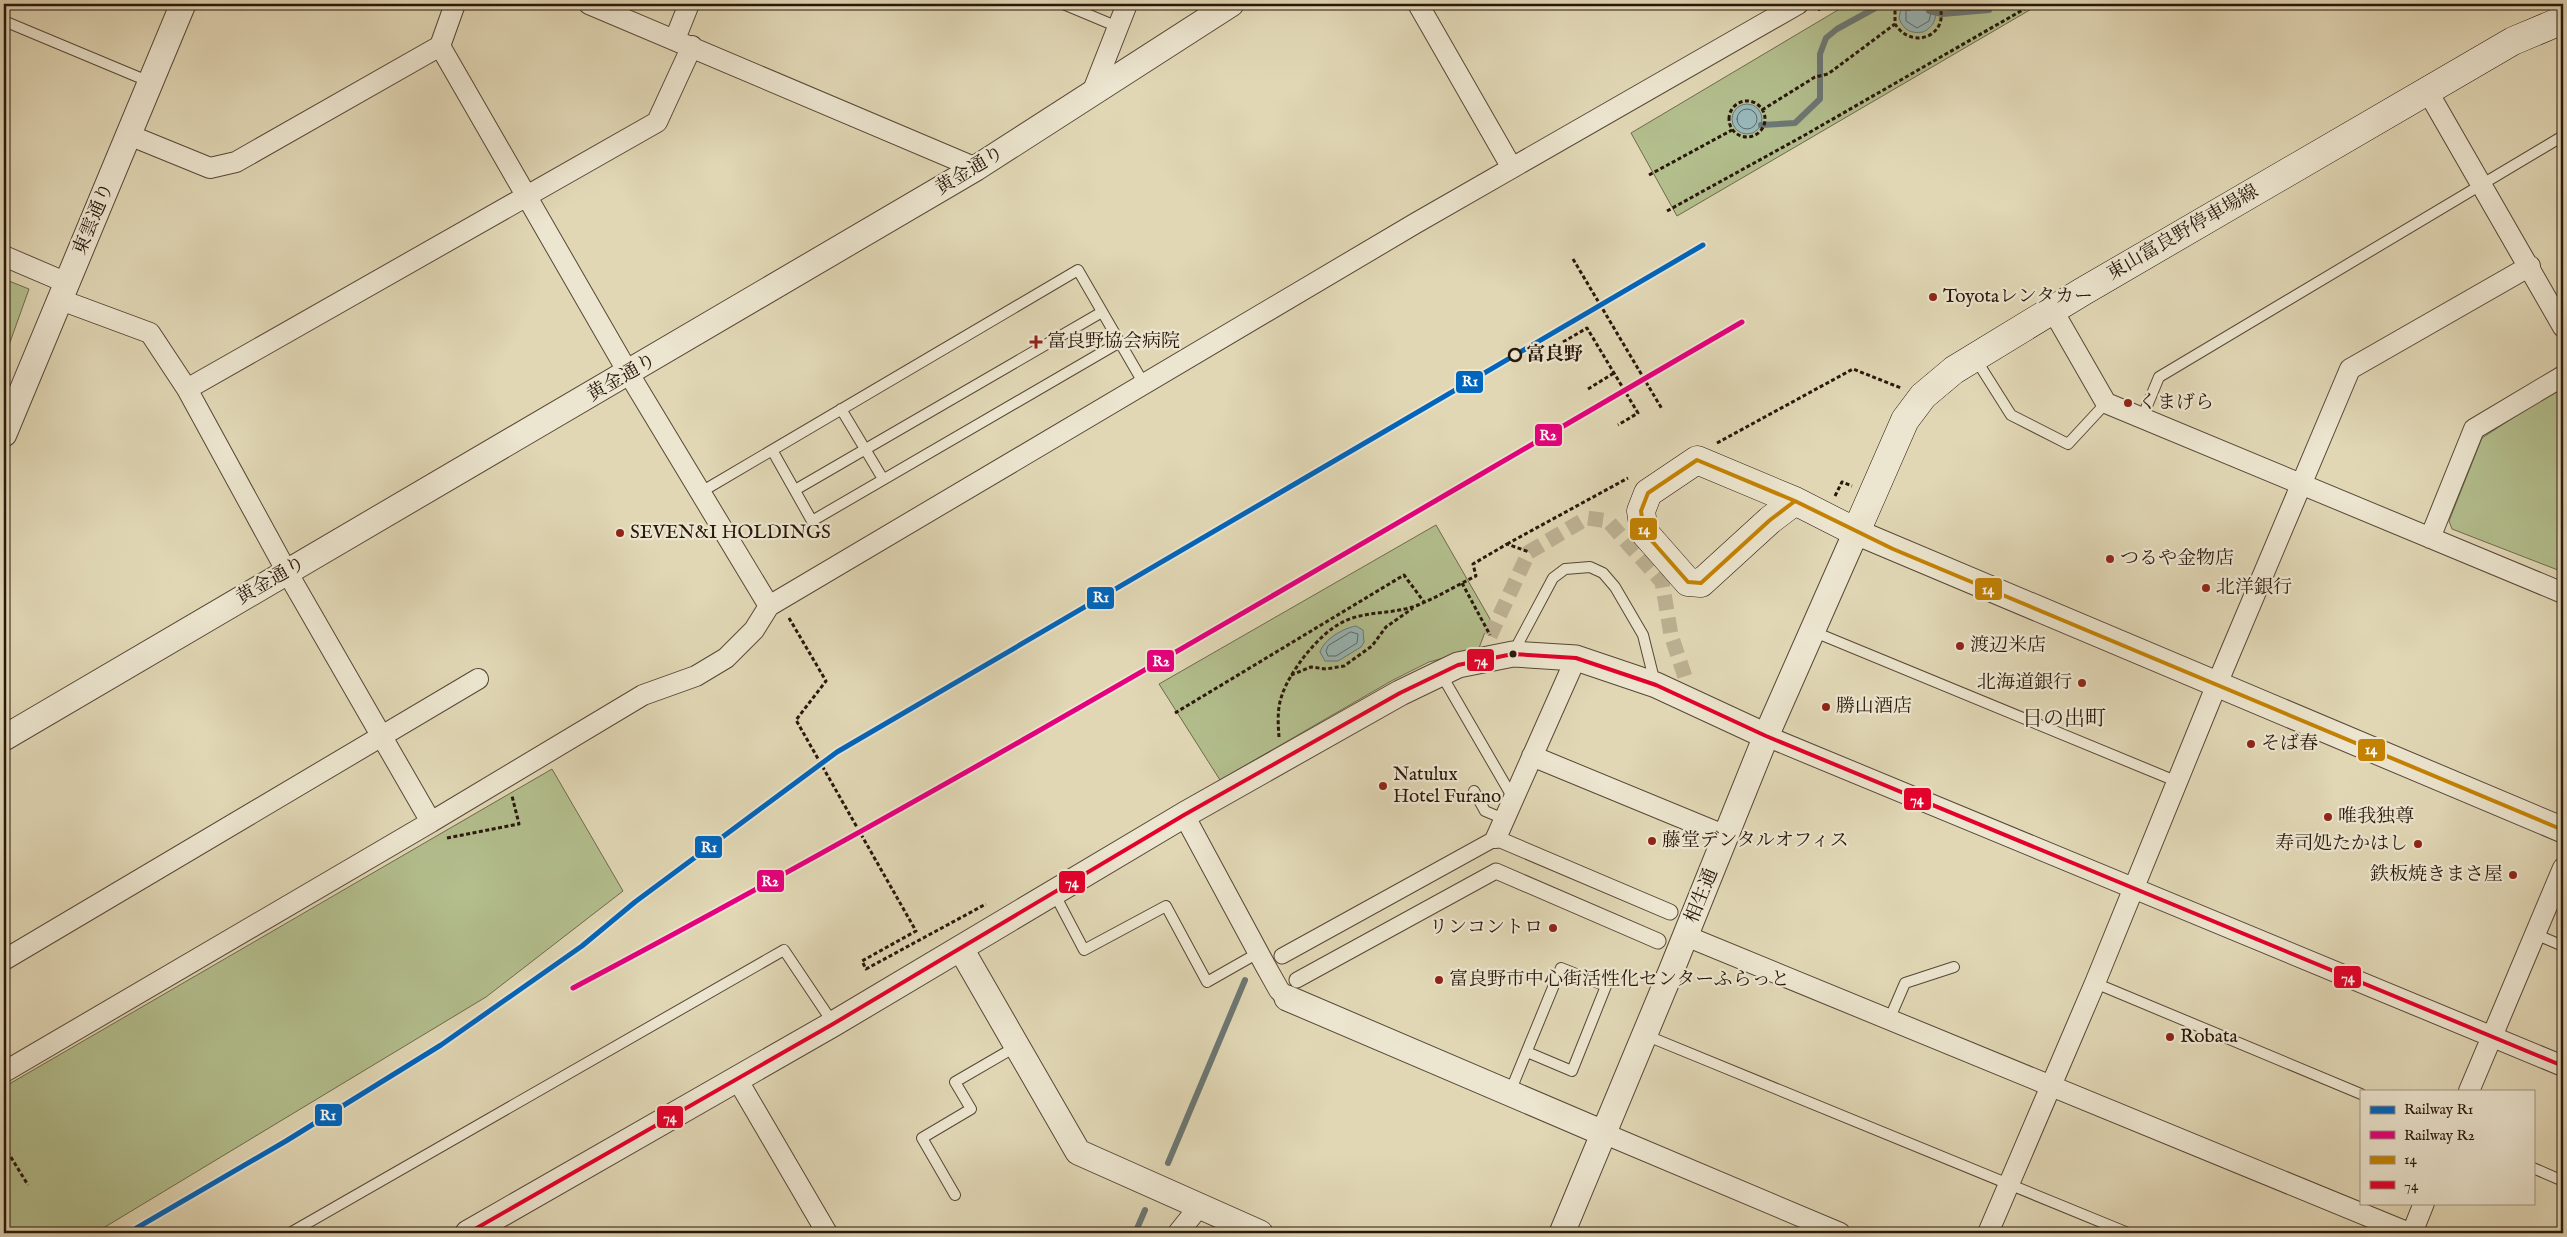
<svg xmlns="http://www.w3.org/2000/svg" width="2567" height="1237" font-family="'IM FELL English','Noto Serif JP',serif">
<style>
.green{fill:#b3be8d;stroke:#6e6a4c}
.water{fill:#98b7b8;stroke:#6c7773}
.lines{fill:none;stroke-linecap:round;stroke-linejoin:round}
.shore{stroke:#606762;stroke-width:1}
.stream{stroke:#6c7773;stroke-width:6}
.pedestrian-tunnel{stroke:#bcb193;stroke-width:15;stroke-dasharray:15 8;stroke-linecap:butt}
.service-casing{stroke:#574736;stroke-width:12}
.pedestrian-casing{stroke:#574736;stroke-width:17}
.minor-casing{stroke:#574736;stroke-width:22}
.tertiary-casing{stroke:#574736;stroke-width:27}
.secondary-casing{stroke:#29170b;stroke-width:29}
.path{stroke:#29170b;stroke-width:3;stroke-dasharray:4 2.5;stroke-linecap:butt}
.service{stroke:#ece5cf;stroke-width:10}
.pedestrian{stroke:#ece5cf;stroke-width:15}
.minor{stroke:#ece5cf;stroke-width:20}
.tertiary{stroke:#ece5cf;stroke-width:25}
.secondary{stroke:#ece5cf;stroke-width:28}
.bus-1-casing{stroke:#ece5cf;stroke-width:8}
.bus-2-casing{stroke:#ece5cf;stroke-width:8}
.bus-1{stroke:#c48203;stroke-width:4}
.bus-2{stroke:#e4002b;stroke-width:4}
.rail-1-casing{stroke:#ece5cf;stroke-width:9}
.rail-2-casing{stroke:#ece5cf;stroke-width:9}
.rail-1{stroke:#0065bd;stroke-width:5}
.rail-2{stroke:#e5007d;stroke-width:5}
.poi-dot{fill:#8f2418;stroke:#ece5cf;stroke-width:2}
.stop-dot{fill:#ece5cf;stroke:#29170b;stroke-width:2.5}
.bus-dot{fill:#29170b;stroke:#ece5cf;stroke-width:2}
.labels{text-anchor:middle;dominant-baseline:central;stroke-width:4.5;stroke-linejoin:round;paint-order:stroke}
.street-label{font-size:19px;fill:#29170b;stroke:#ece5cf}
.poi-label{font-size:19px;fill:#29170b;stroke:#ece5cf;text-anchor:start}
.stop-label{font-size:19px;font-weight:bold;fill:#29170b;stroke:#ece5cf;text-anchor:start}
.quarter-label{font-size:21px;fill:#29170b;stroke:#ece5cf}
.line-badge{stroke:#ece5cf;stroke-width:2}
.badge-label{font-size:14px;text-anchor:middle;font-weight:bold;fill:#fff}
</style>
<rect width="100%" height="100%" fill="#e1d7b5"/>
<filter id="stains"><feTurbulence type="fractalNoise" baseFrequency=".004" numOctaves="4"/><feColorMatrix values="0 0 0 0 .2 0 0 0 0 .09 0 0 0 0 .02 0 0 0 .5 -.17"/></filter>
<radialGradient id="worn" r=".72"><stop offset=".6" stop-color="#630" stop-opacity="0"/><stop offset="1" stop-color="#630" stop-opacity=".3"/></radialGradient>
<path class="green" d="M1848,4H2040L1677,216L1631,133Z
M4,279L29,289L4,359Z
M2563,385V572L2452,529L2449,521L2482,438Z
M1436,525L1490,619L1479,648L1429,662L1393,680L1220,780L1159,684Z
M552,769L623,891L486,997L95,1233H4V1087Z"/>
<path class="water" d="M1902,4H1932C1939,15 1935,26 1923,32C1911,34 1903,30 1899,18Z
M1732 119a15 15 0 1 1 30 0a15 15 0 1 1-30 0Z
M1356,626L1363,630L1364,642L1361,647L1338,661H1325L1320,652C1324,639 1344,628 1356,626Z"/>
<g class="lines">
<path class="shore" d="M1906,4V21L1917,28L1929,21L1931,13L1928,4
M1737 119a10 10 0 1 1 20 0a10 10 0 1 1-20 0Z
M1351,632L1358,634L1357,643L1336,656H1328L1326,651L1328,646Z"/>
<path class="stream" d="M1929,11L1942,14L1989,10
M1761,125L1795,123L1820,99V54L1826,38L1837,29L1879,6L1909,8
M1168,1163L1245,980
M1129,1233L1136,1231L1145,1210"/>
<path class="pedestrian-tunnel" d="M1490,636L1529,552L1587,518L1608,521L1662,582L1671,635L1685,677L1678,696"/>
<g class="service-casing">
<path id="service" d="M1063,4L1118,27
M4,21L150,82
M1975,358L2011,415L2068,444L2106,403
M841,409L883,479
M2142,418L2159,377L2563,136
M772,450L812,521L1120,342
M795,490L1102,312
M701,492L1078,270L1144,384
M1812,631L2178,782
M1513,653L1553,578L1565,569L1590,567L1603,573L1615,587L1643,635L1655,683
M1441,674L1513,798
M1474,791L1485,811L1504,819
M1054,893L1084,950L1166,906L1207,982L1258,953
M2535,934L2563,946
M2095,983L2361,1094
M1889,1020L1905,983L1954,967
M1645,1035L2128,1233
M1510,1092L1561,968L1606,986L1572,1071L1527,1052
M2533,1168L2563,1181
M955,1195L922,1138L971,1109L955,1082L1017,1046
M290,1233L784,950L833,1023"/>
</g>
<g class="pedestrian-casing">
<path id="pedestrian" d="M1282,956L1496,838L1670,912
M1297,980L1496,871L1658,941"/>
</g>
<g class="minor-casing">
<path id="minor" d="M589,4L976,168
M1418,4L1512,168
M675,39L689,4
M440,46L629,374L769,606
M2428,92L2563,327
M1092,93L1127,4
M129,135L210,168L236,162L440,46L455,4
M4,256L67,283
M61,300L150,333L187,389L287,572L431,822L643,695L696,676L726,658L754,630L769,606L1416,223L1798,4
M2052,309L2106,403L2563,593
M187,389L657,122L692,46
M2430,538L2474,429L2563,376
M1766,736L2563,1066
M1532,756L1726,836
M1184,815L1265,965L1279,990L1287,998
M1496,838L1576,658
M1686,936L2409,1233
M4,960L478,679
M4,1072L431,822
M737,1079L827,1233
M2469,1091L2563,868
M1603,1133L1840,1233
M1178,1233L1198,1208
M1988,1233L2095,983L2217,684L2350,369L2530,266
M2412,1233L2424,1203"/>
</g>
<g class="tertiary-casing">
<path id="tertiary" d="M4,434L183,4
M4,738L976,168L1231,4
M961,949L1078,1152L1260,1233
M1287,998L1603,1133
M468,1233L833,1024L1184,815L1400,693L1458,665L1513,654L1576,658L1656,685L1766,736
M1562,1233L1672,969L1766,736L1856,532L2563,830"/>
</g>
<g class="secondary-casing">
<path id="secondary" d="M1795,501L1770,520L1701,583L1688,582L1644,532L1641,511L1648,493L1697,460L1795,501L1856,532L1905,420L1923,396L1954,370L2082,292L2513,41L2563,20"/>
</g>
<path class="path" d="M1895,4V24C1913,52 1951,34 1939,4
M1818,10L1829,4
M1729 119a18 18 0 1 1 36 0a18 18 0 1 1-36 0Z
M1762,110L1815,77L1828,74L1895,24
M1649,175L1732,130
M1667,211L1805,135L2033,4
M1573,259L1662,409
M1563,342L1587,328L1638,413L1618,425
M1588,389L1614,373
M1717,443L1853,369L1901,388
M1835,496L1842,482L1852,486
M1507,544L1628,478
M2560,570L2563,563
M1462,583L1490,635
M789,618L826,681L796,720L916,931L862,961L866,969L986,904
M1291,675L1311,667L1326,669L1344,666L1372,646L1386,627L1413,608
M1175,713L1404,575L1424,602
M1279,737C1278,724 1277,708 1282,695C1290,671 1318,635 1341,623C1364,610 1393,615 1418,605C1438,597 1457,585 1476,576L1473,564L1507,544L1529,552
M447,838L519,824L512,796
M4,1146L28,1185"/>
<use href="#service" class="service"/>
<use href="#pedestrian" class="pedestrian"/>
<use href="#minor" class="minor"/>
<use href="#tertiary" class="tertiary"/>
<use href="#secondary" class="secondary"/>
<g class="bus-1-casing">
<path id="bus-1" d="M1795,501L1770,520L1701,583L1688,582L1644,532L1641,511L1648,493L1697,460L1795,501L1893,549L2563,830"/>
</g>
<g class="bus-2-casing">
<path id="bus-2" d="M468,1233L833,1024L1184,815L1400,693L1458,665L1513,654L1576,658L1656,685L1766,736L2563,1066"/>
</g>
<use href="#bus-1" class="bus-1"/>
<use href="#bus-2" class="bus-2"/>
<g class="rail-1-casing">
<path id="rail-1" d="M128,1233L286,1141L441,1045L582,946L635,902L837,752L1703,245"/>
</g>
<g class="rail-2-casing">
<path id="rail-2" d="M573,988C970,778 1354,547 1742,322"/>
</g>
<use href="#rail-1" class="rail-1"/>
<use href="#rail-2" class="rail-2"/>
</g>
<g class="poi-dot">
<circle cx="1933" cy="297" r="5"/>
<path d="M1033.5 334.5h5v5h5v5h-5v5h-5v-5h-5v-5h5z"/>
<circle cx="2128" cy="403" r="5"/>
<circle cx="620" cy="533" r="5"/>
<circle cx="2110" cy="559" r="5"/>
<circle cx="2206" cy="588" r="5"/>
<circle cx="1960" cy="646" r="5"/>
<circle cx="2082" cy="683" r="5"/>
<circle cx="1826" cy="707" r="5"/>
<circle cx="2251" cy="744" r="5"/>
<circle cx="1383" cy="786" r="5"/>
<circle cx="2328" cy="817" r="5"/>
<circle cx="1652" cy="841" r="5"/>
<circle cx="2418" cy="844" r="5"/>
<circle cx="2513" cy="875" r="5"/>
<circle cx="1553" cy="928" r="5"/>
<circle cx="1439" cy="980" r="5"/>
<circle cx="2170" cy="1037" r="5"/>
</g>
<circle class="stop-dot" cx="1515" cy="355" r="6"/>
<circle class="bus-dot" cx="1513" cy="654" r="4.5"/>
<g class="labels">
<g class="street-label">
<text transform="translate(970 171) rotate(-31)">黄金通り</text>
<text transform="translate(94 219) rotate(-67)">東雲通り</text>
<text transform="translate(2183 233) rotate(-30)">東山富良野停車場線</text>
<text transform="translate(622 378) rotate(-30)">黄金通り</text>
<text transform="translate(271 581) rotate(-30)">黄金通り</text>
<text transform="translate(1702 896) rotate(-68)">相生通</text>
</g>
<g class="poi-label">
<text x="1943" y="297">Toyotaレンタカー</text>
<text x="1047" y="342">富良野協会病院</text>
<text x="2138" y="403">くまげら</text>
<text x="630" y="533">SEVEN&amp;I HOLDINGS</text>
<text x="2120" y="559">つるや金物店</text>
<text x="2216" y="588">北洋銀行</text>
<text x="1970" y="646">渡辺米店</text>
<text x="2072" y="683" text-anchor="end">北海道銀行</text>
<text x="1836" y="707">勝山酒店</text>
<text x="2261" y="744">そば春</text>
<text x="1393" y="775">Natulux<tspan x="1393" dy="22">Hotel Furano</tspan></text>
<text x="2338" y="817">唯我独尊</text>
<text x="1662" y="841">藤堂デンタルオフィス</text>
<text x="2408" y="844" text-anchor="end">寿司処たかはし</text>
<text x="2503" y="875" text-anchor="end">鉄板焼きまさ屋</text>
<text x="1543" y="928" text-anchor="end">リンコントロ</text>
<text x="1449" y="980">富良野市中心街活性化センターふらっと</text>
<text x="2180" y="1037">Robata</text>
</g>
<g class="stop-label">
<text x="1526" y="355">富良野</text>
</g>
<g class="quarter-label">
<text x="2064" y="719">日の出町</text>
</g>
</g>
<g class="line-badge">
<rect x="1455" y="370" width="29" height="24" rx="5" fill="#0065bd"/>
<rect x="1534" y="423" width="29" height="24" rx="5" fill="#e5007d"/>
<rect x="1629" y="517" width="29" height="24" rx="5" fill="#c48203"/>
<rect x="1974" y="577" width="29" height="24" rx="5" fill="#c48203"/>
<rect x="1086" y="586" width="29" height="24" rx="5" fill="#0065bd"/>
<rect x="1466" y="648" width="29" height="24" rx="5" fill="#e4002b"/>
<rect x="1146" y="649" width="29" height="24" rx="5" fill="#e5007d"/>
<rect x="2357" y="738" width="29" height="24" rx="5" fill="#c48203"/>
<rect x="1903" y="787" width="29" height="24" rx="5" fill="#e4002b"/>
<rect x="694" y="835" width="29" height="24" rx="5" fill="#0065bd"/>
<rect x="756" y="869" width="29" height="24" rx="5" fill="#e5007d"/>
<rect x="1058" y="870" width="28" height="24" rx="5" fill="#e4002b"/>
<rect x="2333" y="965" width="29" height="24" rx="5" fill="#e4002b"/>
<rect x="314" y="1103" width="29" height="24" rx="5" fill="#0065bd"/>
<rect x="656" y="1105" width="28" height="24" rx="5" fill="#e4002b"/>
</g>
<g class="badge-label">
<text x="1470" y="386">R1</text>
<text x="1548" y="440">R2</text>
<text x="1644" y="534">14</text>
<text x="1988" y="594">14</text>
<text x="1101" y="602">R1</text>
<text x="1481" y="665">74</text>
<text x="1161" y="666">R2</text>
<text x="2371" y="754">14</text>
<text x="1917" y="804">74</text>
<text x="709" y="852">R1</text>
<text x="770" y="886">R2</text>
<text x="1072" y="887">74</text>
<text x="2348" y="982">74</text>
<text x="328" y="1120">R1</text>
<text x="670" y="1122">74</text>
</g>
<rect width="2567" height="1237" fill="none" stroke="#e1d7b5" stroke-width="20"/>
<rect x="5" y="5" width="2557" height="1227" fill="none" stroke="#29170b" stroke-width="2.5"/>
<rect x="10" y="10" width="2547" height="1217" fill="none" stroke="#29170b"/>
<rect x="2360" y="1090" width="175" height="115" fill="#ece5cf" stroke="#9e9381"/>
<rect x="2370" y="1106" width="25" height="8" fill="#0065bd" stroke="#9e9381"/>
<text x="2404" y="1114" font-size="15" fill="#29170b">Railway R1</text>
<rect x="2370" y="1131" width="25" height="8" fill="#e5007d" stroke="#9e9381"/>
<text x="2404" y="1140" font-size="15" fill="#29170b">Railway R2</text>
<rect x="2370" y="1156" width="25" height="8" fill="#c48203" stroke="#9e9381"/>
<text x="2404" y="1164" font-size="15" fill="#29170b">14</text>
<rect x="2370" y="1181" width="25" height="8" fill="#e4002b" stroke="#9e9381"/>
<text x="2404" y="1190" font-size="15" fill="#29170b">74</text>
<rect width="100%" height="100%" filter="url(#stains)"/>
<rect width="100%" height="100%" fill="url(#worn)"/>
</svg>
